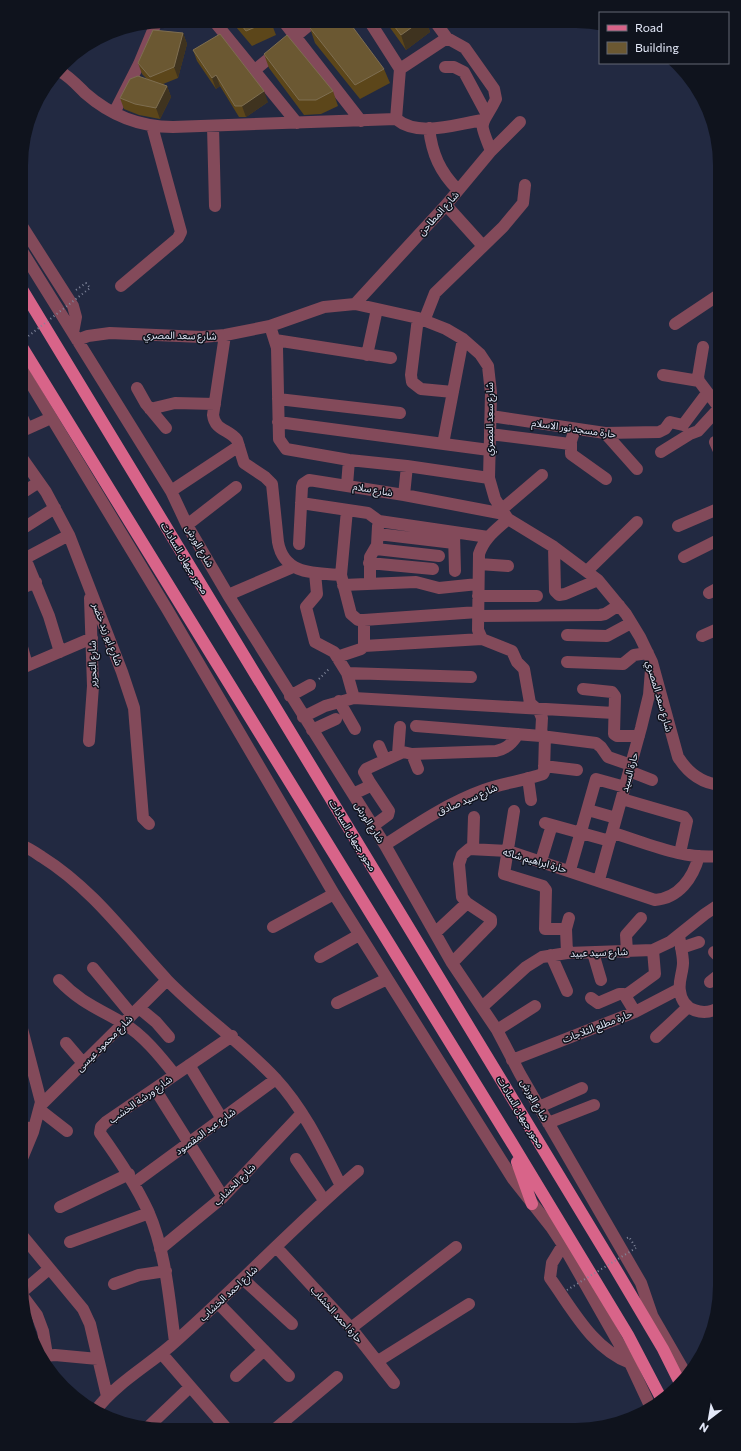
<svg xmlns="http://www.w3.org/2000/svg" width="741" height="1451" font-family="Commissioner,'Noto Sans Arabic',sans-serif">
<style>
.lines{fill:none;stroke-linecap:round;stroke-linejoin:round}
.path{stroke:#81879b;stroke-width:2;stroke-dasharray:1 3;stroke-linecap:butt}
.minor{stroke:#834a5a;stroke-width:12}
.major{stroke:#d86489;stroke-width:12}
.path-bridge{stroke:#81879b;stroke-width:2;stroke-dasharray:1 3;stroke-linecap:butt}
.wall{fill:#5c461a}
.shaded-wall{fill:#3f331f}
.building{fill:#6b5832;stroke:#7e6e51}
.labels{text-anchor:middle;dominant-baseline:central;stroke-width:3;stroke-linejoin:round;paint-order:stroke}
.street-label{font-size:10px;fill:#e4e9f9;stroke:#0f131d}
</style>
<rect width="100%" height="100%" fill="#222941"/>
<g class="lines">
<path class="path" d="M76,290L86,283L90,288
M319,679L330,668
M627,1238L629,1237L636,1248"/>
<path class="minor" d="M214,21L297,123
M284,22L361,121
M370,22L400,69L396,119
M436,23L447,38L465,48L494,89L496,99C482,128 477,117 491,151
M445,67H454L464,72L486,113
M400,69L447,38
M255,70L313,22
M59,71C69,76 77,85 85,93C110,115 140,127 173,127L396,119C419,138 456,124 483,120
M114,113L139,64L156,23
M213,126L215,206
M429,128C432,154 440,172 458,190
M446,205L483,246
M22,226L73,306L76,317L73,333
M22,251L171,491L187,525L228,595L385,845L452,963L497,1030L520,1074L641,1283L653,1318
M121,286L178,238L181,232L152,126
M355,304L446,205L491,151L520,122
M418,318L411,375L412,382L421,389L453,392
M424,321L435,293L503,227L523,203L525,185
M675,324L720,294
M270,326L277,348L279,439L286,449L349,460L407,466L489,478
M225,335L213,415C215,431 229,429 237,440L244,463L265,477L272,484L278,542C284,575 314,573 341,575
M77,340L88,336L110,333L202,337L225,335L270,326L324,307L355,304L418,318L446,329L463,339L480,354L488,366L491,393L489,478L495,499L508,519L554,547L598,580L626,614L640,637L652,662L678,757C688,773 701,783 720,785
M275,340L391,358
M703,347L698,377L699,381L720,409
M367,355L377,309
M22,369L167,609L334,894L513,1179L551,1227L563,1245L630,1363L651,1408
M663,375L699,381
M137,388L146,404L166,428
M278,399L400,413
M150,409L175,403L215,404
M491,416L605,433L659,432L665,429L670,422L683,425L707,393
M22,417L27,428
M278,422L489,450
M22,431L51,418
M605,433L637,469
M490,434L570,444L575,429
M715,442L720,453
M571,443V454L606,479
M443,444L463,339
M661,452L690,434L698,431L720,407
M22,458L46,492L69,535L122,672L134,708L143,818L149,824
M347,485L349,460
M171,491L239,446
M22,493L39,482
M404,495L407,466
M301,503L368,513L379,521L488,537
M347,510L341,575L351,614L358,620H364L478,612
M501,510L542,475
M508,519C496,530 484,538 479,554L478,630L482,639L512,651L517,662L524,669L530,703L539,711L542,718L541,736
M187,525L236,487
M678,526L720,508
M22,529L55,508
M378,534L454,543
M454,535L455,571
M299,544L302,487L303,484L309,480L404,495L504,514
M554,547L555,591L559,595L565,594L598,580
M376,549L439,556
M684,557L720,539
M25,558L49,616L60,652
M22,560L69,535
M369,563L433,569
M479,564L508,566
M587,571L637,522
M315,573L317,594L306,607L315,642L334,652L347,673L354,698
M370,584V557L377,545L378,526
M343,585L416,582L439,588L478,584
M22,588L36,582
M709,593L720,587
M228,595L293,567
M478,596H537
M478,616L600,615L605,614L619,605
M567,635L607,636L631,623
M702,636L720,628
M364,646L482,639
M22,647L27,665
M337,657L361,649L364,646V620
M567,662L623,664L634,655L648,653
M22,668L92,638
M347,673L471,677
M583,689L612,692L615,696L614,734L617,736H639
M290,696L310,685
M339,701L355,729
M303,717L325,706L354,698L614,713
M416,726L541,736L596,743L601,747L608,757L631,765
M312,730L336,719
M89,741L93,686L90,598
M379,746L385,760
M398,754L400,727
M412,754L496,751C507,748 512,744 518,734
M544,766L577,770
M629,771L652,780
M528,778L531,800
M369,781L389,811L388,815L373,826
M353,794L368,787L369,781L364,772L366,769L403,752L412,754L418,769
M622,799L684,817L687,821L680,853
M588,810L616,818
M514,811L504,874L543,886L546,890L545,929H566
M545,823L610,841
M613,833C647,843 683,860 720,856
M21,845C29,848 36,853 42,857C93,889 127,937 167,980C201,1015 241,1042 275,1078C304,1109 322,1148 341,1186
M385,845C417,824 448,803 484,790C503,783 523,781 543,774L544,772L545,736
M473,848L474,817
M541,861L552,825
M570,870L596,779L625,787
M599,880L641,728L649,695L651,670
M273,927L334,894
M436,932L467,903
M679,935C680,944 683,954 683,963C683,972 678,982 680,991C682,1011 704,1017 720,1007
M681,948L699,942
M627,952L626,935L641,918
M714,952L720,958
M567,953L566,929L569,918
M593,953L601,980
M551,955L567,991
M320,957L359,935
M452,963L491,923V919L467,903L462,897L459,864L462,855L469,849L508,851L655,900C679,898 693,878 699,856
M93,968L132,1015
M59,980C80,1002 97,1008 123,1023C143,1035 160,1056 175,1075
M710,982L720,974
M626,995L655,974L653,950
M591,998L598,1003L619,994H624L635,1012
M337,1003L387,979
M482,1007L526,967L542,957L567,953L653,950L670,942L705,914L720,904
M139,1008L156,1022L169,1037
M497,1030L535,1006
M656,1037L688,1007
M66,1043L83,1063
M512,1060L635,1012L679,989
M189,1065L222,1119
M155,1089L223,1197
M40,1106L167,980
M539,1107L582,1088
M40,1110L67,1131
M548,1123L594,1105
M21,1124L33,1132
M296,1159L324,1200
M21,1161L33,1132L41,1102L21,1025
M134,1183L276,1079
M60,1207L129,1174
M21,1234L83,1309L90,1324L107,1396
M70,1242L149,1213
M563,1245L552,1263L550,1278C573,1310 592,1348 630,1363
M277,1248L351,1328L394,1383
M160,1249L223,1197L302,1113
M243,1279L292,1324
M114,1284L139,1275L166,1271
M22,1292L49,1269
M22,1295L37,1315L43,1331L47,1355
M218,1303L289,1376
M650,1312L687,1376
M351,1328L456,1247
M175,1342C169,1298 166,1252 148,1211C135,1183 118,1158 100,1133L101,1127L106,1122L232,1036
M162,1354L227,1429
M45,1356L55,1355L98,1359
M378,1361L469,1304
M236,1376L264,1350
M96,1410C117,1382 150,1365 176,1341C238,1286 295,1225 358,1171
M146,1429L190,1387
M275,1429L337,1377"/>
<path class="major" d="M22,289L615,1268L663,1349L680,1383
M22,347L510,1140L628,1335L662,1400
M517,1162L532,1204"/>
<path class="path-bridge" d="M22,341L90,288
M567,1290L636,1248"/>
</g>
<path class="wall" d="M165,21H190L189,23L176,28Z
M231,21L271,22L276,35L252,46Z
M386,22L427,23L430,32L406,50Z
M310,28L384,69L390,83L360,99L315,43Z
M183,33L187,44L178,78L163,84L167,86L171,97L160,119L139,115L124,109L120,98L147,79L142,74L138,63Z
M193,50L268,102L246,117H239L220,86L216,89L197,61Z
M264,54L333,91L338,106L321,114L304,115L269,68Z"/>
<path class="shaded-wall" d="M418,23H427L430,32L406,50L401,35Z
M183,33L187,44L178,78L174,67Z
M216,75L220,86L216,89L212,78Z
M167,86L171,97L160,119L156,108Z
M264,91L268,102L246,117L242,106Z"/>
<path class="building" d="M238,21L267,22L246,31Z
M320,22H349L384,69L355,85L310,28Z
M391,22L418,23L401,35Z
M153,30L183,33L174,67L150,77L138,63Z
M220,34L264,91L242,106H235L216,75L212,78L193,50Z
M287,35L333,91L316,100H299L264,54Z
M138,76L167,86L156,108L135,104L120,98L130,79Z"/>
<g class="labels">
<g class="street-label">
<text transform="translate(438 213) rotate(-48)">شارع المطاحن</text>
<text transform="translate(180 335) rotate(1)">شارع سعد المصري</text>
<text transform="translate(489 419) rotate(-90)">شارع سعد المصري</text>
<text transform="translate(574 428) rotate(8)">حارة مسجد نور الاسلام</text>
<text transform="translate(373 489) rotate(10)">شارع سلام</text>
<text transform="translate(200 546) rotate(60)">شارع الورش</text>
<text transform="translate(185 558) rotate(59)">محور جيهان السادات</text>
<text transform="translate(108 634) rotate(69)">شارع ابو زيد خضر</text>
<text transform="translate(92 664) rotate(-91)">شارع التحرير</text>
<text transform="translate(660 696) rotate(74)">شارع سعد المصري</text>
<text transform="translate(629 772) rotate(-75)">حارة السيد</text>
<text transform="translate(467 799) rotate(-23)">شارع سيد صادق</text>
<text transform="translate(370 822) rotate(58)">شارع الورش</text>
<text transform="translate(353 835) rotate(59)">محور جيهان السادات</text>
<text transform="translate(535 860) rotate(16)">حارة ابراهيم شاكه</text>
<text transform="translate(599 952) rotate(-2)">شارع سيد عبيد</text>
<text transform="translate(597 1026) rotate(-21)">حارة مطلع الثلاجات</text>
<text transform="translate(104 1043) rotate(-45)">شارع محمود عيسى</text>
<text transform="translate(140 1099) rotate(-35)">شارع ورشة الخشب</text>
<text transform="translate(535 1100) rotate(60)">شارع الورش</text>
<text transform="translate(521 1112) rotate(59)">محور جيهان السادات</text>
<text transform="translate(205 1131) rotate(-36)">شارع عبد المقصود</text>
<text transform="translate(234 1184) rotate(-45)">شارع الخشاب</text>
<text transform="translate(228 1293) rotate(-43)">شارع احمد الخشاب</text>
<text transform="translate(337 1314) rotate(48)">حارة احمد الخشاب</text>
</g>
</g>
<path d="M0 0H741V1451H0ZM165 28H576A137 137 0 0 1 713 165V1286A137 137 0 0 1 576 1423H165A137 137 0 0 1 28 1286V165A137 137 0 0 1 165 28Z" fill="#0f131d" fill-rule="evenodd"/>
<rect x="599" y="12" width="130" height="52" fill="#0f131d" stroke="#646975"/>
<rect x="607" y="25" width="20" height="6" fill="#d86489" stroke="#646975"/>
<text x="635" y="32" font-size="12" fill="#e4e9f9">Road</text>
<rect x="607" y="42" width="20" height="12" fill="#6b5832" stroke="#646975"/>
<text x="635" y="52" font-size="12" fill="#e4e9f9">Building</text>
<g transform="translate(709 1419) rotate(211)" stroke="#0f131d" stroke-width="3" paint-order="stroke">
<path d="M0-3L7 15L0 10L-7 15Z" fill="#e4e9f9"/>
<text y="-6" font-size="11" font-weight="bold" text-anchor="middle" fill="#e4e9f9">N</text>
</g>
</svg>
